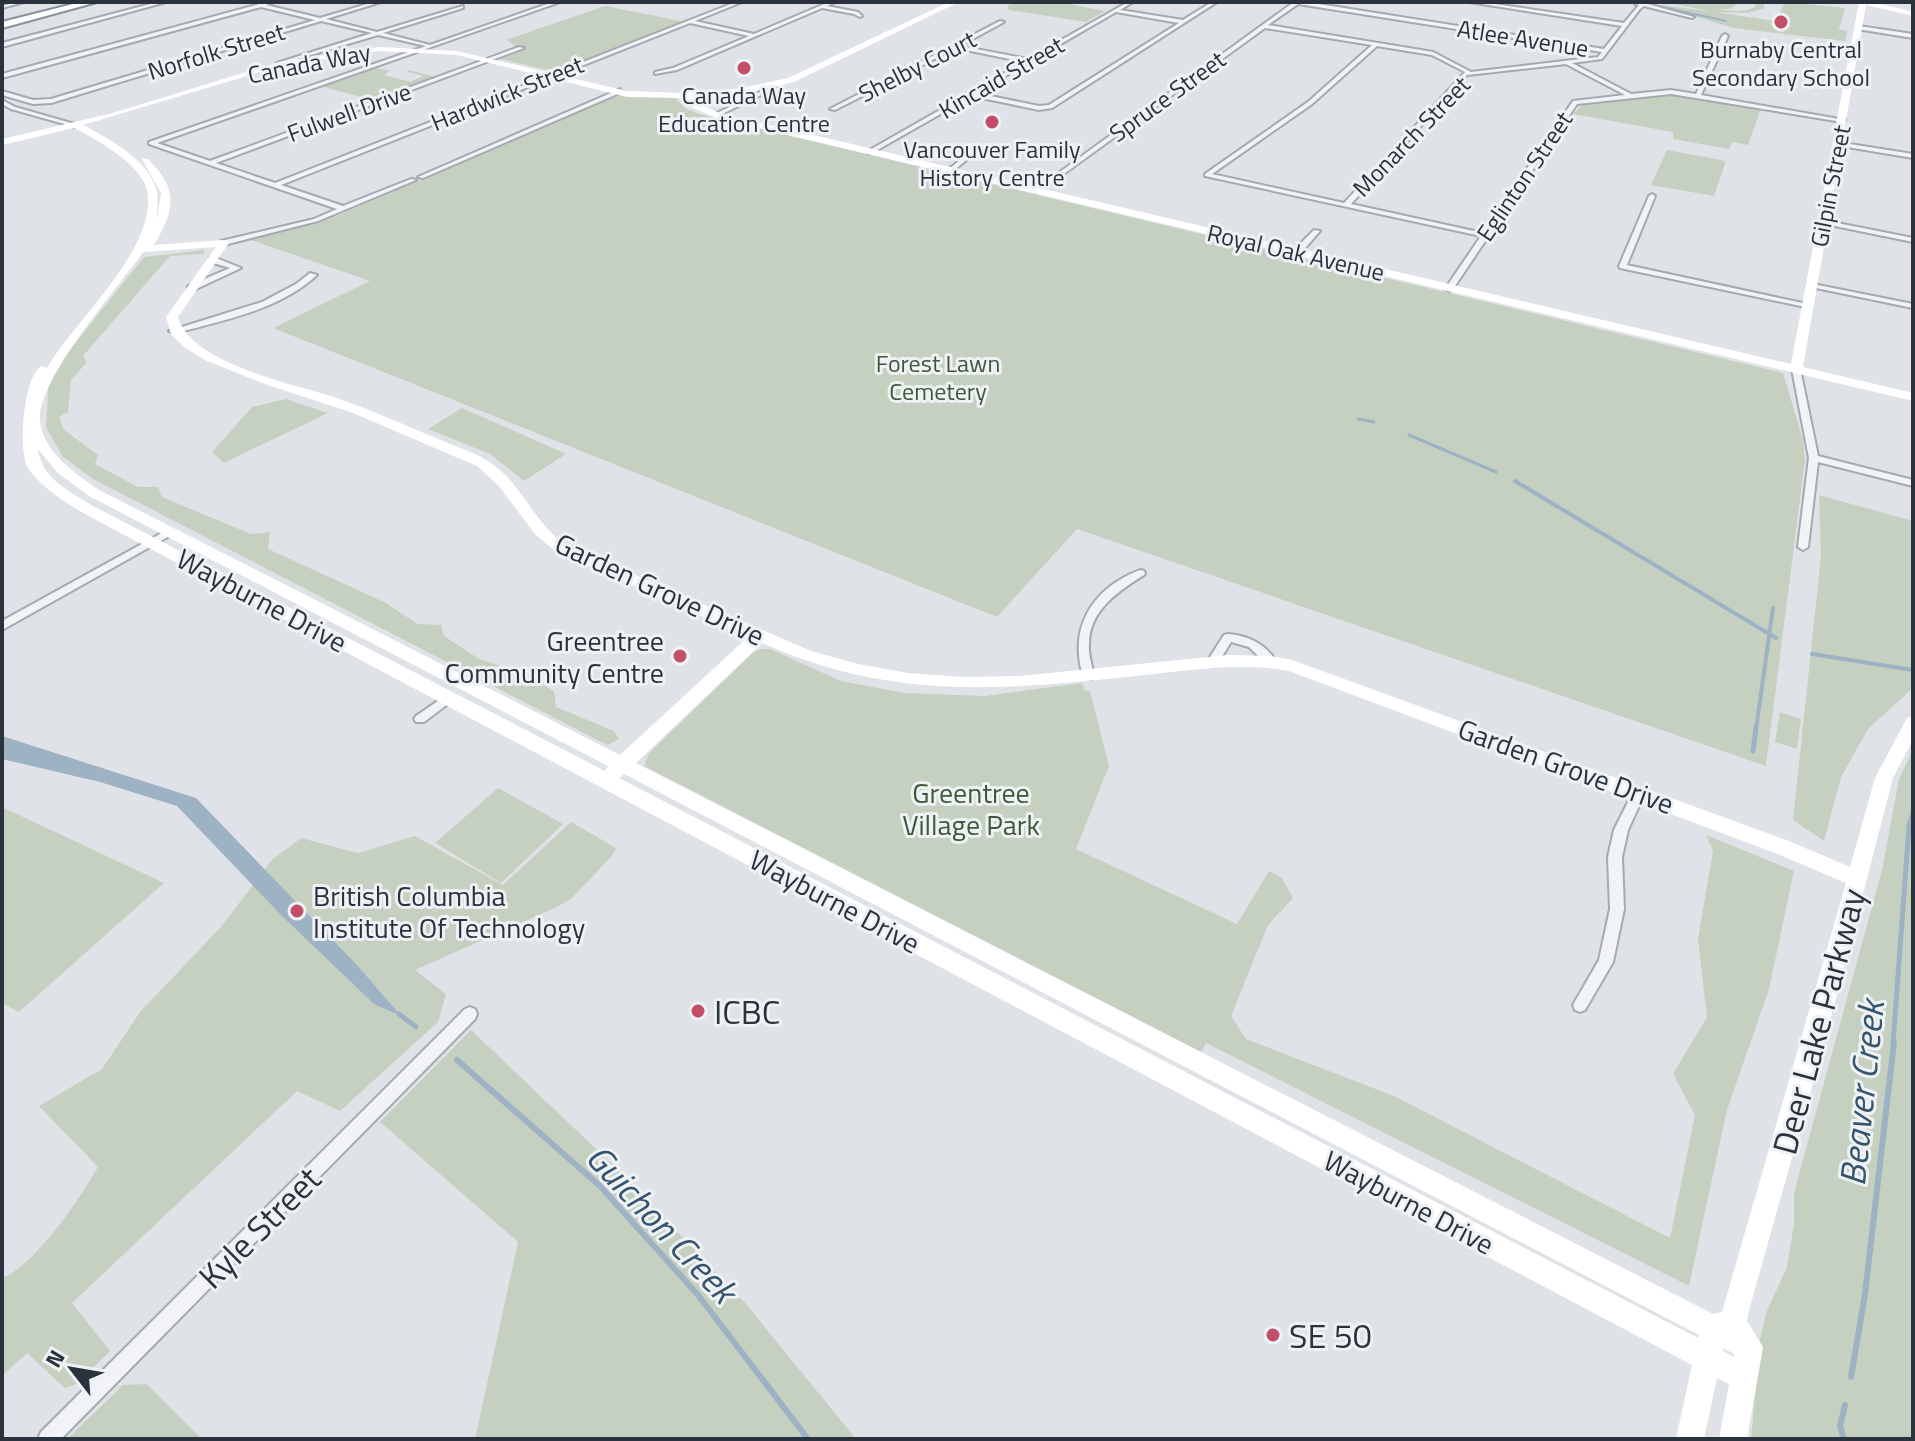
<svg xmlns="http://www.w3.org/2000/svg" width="1915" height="1441" font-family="'Titillium Web',sans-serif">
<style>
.green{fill:#c6d0c1}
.water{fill:#9db3c4}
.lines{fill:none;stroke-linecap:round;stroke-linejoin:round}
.stream-far4{stroke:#9db3c4;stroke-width:2}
.stream-far3{stroke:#9db3c4;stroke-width:3}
.stream-far2{stroke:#9db3c4;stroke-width:4}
.stream-far1{stroke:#9db3c4;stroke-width:5}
.stream{stroke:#9db3c4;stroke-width:6}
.street-casing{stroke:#a5aab1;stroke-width:4}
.highway-casing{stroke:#88929c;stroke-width:4}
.street{fill:#f1f3f6;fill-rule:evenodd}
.secondary{fill:#fff;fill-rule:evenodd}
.highway{fill:#fff;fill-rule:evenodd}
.poi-dot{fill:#c24e69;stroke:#eef2f5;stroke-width:3}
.labels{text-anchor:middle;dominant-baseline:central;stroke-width:6;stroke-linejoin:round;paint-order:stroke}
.far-street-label{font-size:24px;fill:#29323d;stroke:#eef2f5}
.far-poi-label{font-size:24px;fill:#29323d;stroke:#eef2f5}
.far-park-label{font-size:24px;fill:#405738;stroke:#eef2f5}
.street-label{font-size:28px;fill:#29323d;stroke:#eef2f5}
.poi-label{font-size:28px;fill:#29323d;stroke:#eef2f5;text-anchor:end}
.park-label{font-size:28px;fill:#405738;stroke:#eef2f5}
.near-poi-label{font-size:34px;fill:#29323d;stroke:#eef2f5;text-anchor:start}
.near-street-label{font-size:34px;fill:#29323d;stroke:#eef2f5}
.near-water-label{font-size:36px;font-style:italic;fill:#37546d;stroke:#eef2f5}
</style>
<rect width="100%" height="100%" fill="#dfe3e7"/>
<path class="green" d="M1015,2H1058L1105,11L1086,22L1009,10L1007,6Z
M1665,2H1739L1730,9H1719C1730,11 1747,13 1756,6L1753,2H1762L1765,8L1748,13L1714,12L1776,21L1785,2L1845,8L1839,29L1847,31L1845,41L1734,28L1652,4L1708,11Z
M605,6L686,22L556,72L500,59L521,49L506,40Z
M374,67L390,71L384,75L410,82L423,76L406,71L409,70L436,77L372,100L320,86Z
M1667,94L1761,108L1748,145L1733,142L1729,149L1673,139V132L1573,114L1584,103Z
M616,95L675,98L687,109L699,114L1783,373L1803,440L1805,460L1766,766L1077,529L997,617L273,328L370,281L251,240L339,215Z
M1667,150L1726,161L1714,196L1651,185Z
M205,250L203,254L170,256L83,356L87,362L71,380L68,412L59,417L64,430L98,455L95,464L138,487H158L162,497L251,534L270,532L268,549L384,602L418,624L441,625L444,636L479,659L527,675L554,691L556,707L614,731L619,739L607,745L93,479L63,457L46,427L49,376L144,257Z
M286,399L328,413L224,463L212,452L252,407Z
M462,408L566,454L524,481L490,454L428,429Z
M1819,495L1913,521V688L1868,729L1841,777L1824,841L1793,820L1821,556Z
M761,649H770L841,681L904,693L985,696L1082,683L1085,691H1090L1109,766L1076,849L1237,924L1269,871L1281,877L1293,898L1268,925L1231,1016L1246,1039L1394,1096L1670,1238L1695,1115L1673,1074L1707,1017L1698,939L1713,851L1706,835L1794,871L1769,989L1727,1110L1689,1286L1206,1043L1201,1052L644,766L649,753L754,652Z
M1780,712L1801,719L1797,749L1775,742Z
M1913,749V1439H1751L1760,1339L1766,1313L1787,1267L1794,1224V1193L1882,870L1899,779Z
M498,788L563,824L501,883L435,843Z
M2,807L164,883L19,1012L2,1003Z
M571,822L616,848L612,856L571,899L555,908L415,970L446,994L438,1022L340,1111L297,1091L72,1303L110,1351L75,1385L65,1388L27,1353L2,1376V1278C34,1267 81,1197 98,1167L39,1106L102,1069L140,1012L220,928L272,860L301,838L358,853L415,836L503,885Z
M471,1030L612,1164L746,1304L856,1439H475L518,1242L380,1122Z
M147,1384L202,1439H67L123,1385Z"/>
<path class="water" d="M2,736L196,798L357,965L401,1016L374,1004L282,916L177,806L100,782L2,759Z"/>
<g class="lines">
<path class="stream-far4" d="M1653,5L1726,21
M2,8L28,2"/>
<path class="stream-far3" d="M1358,419L1374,422
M1409,435L1496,472"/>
<path class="stream-far2" d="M1515,481L1776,638
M1812,654L1913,670
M1756,729L1773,608"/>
<path class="stream-far1" d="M1753,751L1756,727
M399,1014L416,1027
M1893,1044L1909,826L1913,813"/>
<path class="stream" d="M457,1060L600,1186L698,1295L808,1439
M1851,1377L1865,1294L1894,1042
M1844,1439L1840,1426L1845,1405"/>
<g class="street-casing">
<path id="street" d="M16,2H24L2,8V6Z
M158,2H166L2,47V43Z
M267,2H274L266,5L320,18L374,2H381L326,19L377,32L463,6V8L383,33L430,45L553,2H560L157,143L210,161L519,47L524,48L216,163L275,183L736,2H742L695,21L754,34L829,2H835L827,6L858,12L862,16L860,17L854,14L822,8L677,70L655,74V72L673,68L749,36L690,23L281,185L343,206L411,179L416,180L318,221L224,245H221V241L314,219L337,209L149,144V142L426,46L378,35L277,65V63L372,33L321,21L51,103L33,104L2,95V91L33,100L51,99L315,20L261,7L2,78V74Z
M1128,2H1133L1120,10L1183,20L1212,2H1217L1052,108L1039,110L972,96L872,153H868V151L1024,62L956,48L835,110L830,109L1000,21L1004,22L960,46L1028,59ZM1116,12L1179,23L1049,105L1039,106L976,93Z
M1294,2H1306L1604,49L1622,26L1469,2H1481L1624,23L1639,5L1635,4V2L1644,3L1694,17L1692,18L1644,6L1640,9L1602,59L1572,63L1631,94L1671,90L1696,94L1722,36L1725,34L1728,36L1701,95L1845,120L1842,122L1671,94L1577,104L1453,289L1449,291L1445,289L1481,236L1205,176V174L1308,102L1372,45L1265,28L1039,192H1035V190ZM1298,4L1602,52L1598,57L1471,72L1433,52L1268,25ZM1377,46L1432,55L1465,72L1344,203L1212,174L1312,104ZM1566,64L1625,95L1573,101L1483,233L1351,204L1467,75Z
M1859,26L1913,34V38L1857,29Z
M770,87L775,88L718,116L713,115Z
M620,89L622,92L423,178L418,177Z
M2,100L15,107L78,125L75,127L11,109L2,104Z
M1837,142L1913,154V158L1835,145Z
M965,156L970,157L953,171H949V169Z
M1652,194L1655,196L1627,265L1807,304L1811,306L1810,308L1620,268L1619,266L1649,196Z
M1822,220L1913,238V242L1820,223V221Z
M1314,230L1320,231L1300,254H1294V250Z
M210,258H216L241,268L194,290H188V286L230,268L210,262Z
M310,273L317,275C279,310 224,320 176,333L169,331L262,302L296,284Z
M1808,283L1913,304V308L1811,287H1808Z
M1796,366L1800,369L1818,456L1913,480V486L1818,462L1808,547L1803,550L1798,547L1809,458L1792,369Z
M169,529L173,530V534L2,630V621Z
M1140,570L1144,571L1145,573L1144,575C1118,591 1089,611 1089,644C1088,654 1092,665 1094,676L1092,679H1084C1067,629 1092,588 1140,570Z
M1228,634C1250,636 1265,644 1277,662L1275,665H1267L1249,647L1231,642L1216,666H1208L1206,663L1208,660L1224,635Z
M448,694L452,695L454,698L452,701L424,722H416L414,719L416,716Z
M1639,788L1644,790L1645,793L1628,830L1622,857L1624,909L1613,962L1585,1010L1580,1012L1575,1010L1573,1005L1599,960L1610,909L1608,857L1614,830L1634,790Z
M470,1007L475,1009L477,1014L475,1019L61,1439H38L41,1432L465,1009Z"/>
</g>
<g class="highway-casing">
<path id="highway" d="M81,2H97L2,28V22Z"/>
</g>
<use href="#street" class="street"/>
<path class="secondary" d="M949,2H959L794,82L742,94L695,98L698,103L719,113L1791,364L1859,2H1873L1913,12V16L1866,5L1803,367L1913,393V401L716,118L691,107L686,98L627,97L457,55L379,51L280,66L83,125C108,138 147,159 156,188C159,198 157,210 157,220L161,193L142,159H148C179,190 175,209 154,245L224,240L229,243L178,317C190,363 293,384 334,397C369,409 402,424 436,438C458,448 483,454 501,471C525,493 537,524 564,544L811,651L858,664L908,673L963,677L1020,676L1228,655L1271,656L1292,660L1789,841L1850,867L1875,778L1907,718L1913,716V740L1893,778L1823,1048L1749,1310L1747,1321L1763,1347L1747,1439H1719L1729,1384L1717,1378L1704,1439H1676L1692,1365L98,521C74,508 47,493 29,470C17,454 23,375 42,366L47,368C74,321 159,247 147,190C141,164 96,139 74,128L2,145V139L113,113L279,62L379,47L457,51L627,91L684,93L688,90L692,93L742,88L788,78ZM216,247L166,317L171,334L185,348L207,361L262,383L353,413L477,466L498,485L535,534L554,550L748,637L620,755L99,490C76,474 43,452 40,421C36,380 118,288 143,252ZM38,449L58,473L89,496L608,766L605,771L93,506C70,492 41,478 38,449ZM762,643C888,699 992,691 1126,677C1180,672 1235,661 1289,671L1775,853L1846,883L1722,1312L1713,1314L636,763ZM624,774L1699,1335L1698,1338L619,778ZM1723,1348L1734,1354V1357L1723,1351Z"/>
<use href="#highway" class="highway"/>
</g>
<g class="poi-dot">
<circle cx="1781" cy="22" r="8"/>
<circle cx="744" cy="68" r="8"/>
<circle cx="992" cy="122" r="8"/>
<circle cx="680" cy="656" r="8"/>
<circle cx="297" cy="911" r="8"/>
<circle cx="698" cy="1011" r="8"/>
<circle cx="1273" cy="1335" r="8"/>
</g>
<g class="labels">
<g class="far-street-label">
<text transform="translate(1523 38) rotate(9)">Atlee Avenue</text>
<text transform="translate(216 51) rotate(-17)">Norfolk Street</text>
<text transform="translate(309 63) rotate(-11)">Canada Way</text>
<text transform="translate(917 66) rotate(-27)">Shelby Court</text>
<text transform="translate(1001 77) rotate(-30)">Kincaid Street</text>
<text transform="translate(507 93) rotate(-22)">Hardwick Street</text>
<text transform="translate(1167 96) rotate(-36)">Spruce Street</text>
<text transform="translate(349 112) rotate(-20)">Fulwell Drive</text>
<text transform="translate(1411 136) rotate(-46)">Monarch Street</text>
<text transform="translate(1524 176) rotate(-56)">Eglinton Street</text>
<text transform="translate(1830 186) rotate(-79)">Gilpin Street</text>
<text transform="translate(1296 252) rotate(13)">Royal Oak Avenue</text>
</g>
<g class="far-poi-label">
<text x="1781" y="49">Burnaby Central<tspan x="1781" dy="28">Secondary School</tspan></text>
<text x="744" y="95">Canada Way<tspan x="744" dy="28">Education Centre</tspan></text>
<text x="992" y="149">Vancouver Family<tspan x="992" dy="28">History Centre</tspan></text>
</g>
<g class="far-park-label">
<text x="938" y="363">Forest Lawn<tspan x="938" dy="28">Cemetery</tspan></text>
</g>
<g class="street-label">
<text transform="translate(660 589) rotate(25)">Garden Grove Drive</text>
<text transform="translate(262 600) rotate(28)">Wayburne Drive</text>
<text transform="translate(1566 766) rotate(20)">Garden Grove Drive</text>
<text transform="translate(835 901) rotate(28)">Wayburne Drive</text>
<text transform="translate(1409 1202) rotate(28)">Wayburne Drive</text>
</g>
<g class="poi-label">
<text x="664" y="640">Greentree<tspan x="664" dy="32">Community Centre</tspan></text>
<text x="313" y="895" text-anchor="start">British Columbia<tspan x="313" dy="32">Institute Of Technology</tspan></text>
</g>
<g class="park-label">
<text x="971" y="792">Greentree<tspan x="971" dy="32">Village Park</tspan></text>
</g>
<g class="near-poi-label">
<text x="714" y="1011">ICBC</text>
<text x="1289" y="1335">SE 50</text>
</g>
<g class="near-street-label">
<text transform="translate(1818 1021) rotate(-75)">Deer Lake Parkway</text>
<text transform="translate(259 1227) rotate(-45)">Kyle Street</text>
</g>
<g class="near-water-label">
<text transform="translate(1861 1093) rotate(-84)">Beaver Creek</text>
<text transform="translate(662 1223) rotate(47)">Guichon Creek</text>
</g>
</g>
<rect width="1915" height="1441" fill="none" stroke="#29323d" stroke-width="8"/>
<g transform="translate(72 1369) rotate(301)" stroke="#eef2f5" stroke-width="6" paint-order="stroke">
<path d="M0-6L14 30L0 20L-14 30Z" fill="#29323d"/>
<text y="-12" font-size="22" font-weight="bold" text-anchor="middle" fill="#29323d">N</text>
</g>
</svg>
